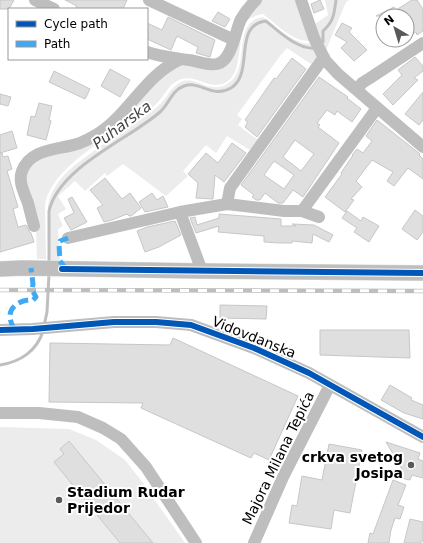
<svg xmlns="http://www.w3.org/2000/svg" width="423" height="543" font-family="'DejaVu Sans',sans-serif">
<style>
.green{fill:#ececec}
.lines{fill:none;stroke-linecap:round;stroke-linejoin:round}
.stream{stroke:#bfbfbf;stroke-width:3}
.building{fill:#dfdfdf;stroke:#c7c7c7;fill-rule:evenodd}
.major-casing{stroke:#dbdbdb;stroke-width:16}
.minor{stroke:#bebebe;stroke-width:12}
.major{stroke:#bebebe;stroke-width:15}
.rail-casing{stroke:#bebebe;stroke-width:4.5}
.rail{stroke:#fff;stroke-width:3;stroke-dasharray:9;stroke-linecap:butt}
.quiet{stroke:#3fa9f5;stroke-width:5;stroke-dasharray:10 5;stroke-linecap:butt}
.cycleway-casing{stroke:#fff;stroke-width:8}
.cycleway{stroke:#0057b8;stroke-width:6}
.poi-dot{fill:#595959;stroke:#fff;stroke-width:1.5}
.labels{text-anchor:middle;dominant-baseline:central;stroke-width:4;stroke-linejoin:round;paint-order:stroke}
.street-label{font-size:14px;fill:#000;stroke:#fff}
.poi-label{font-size:14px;font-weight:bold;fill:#000;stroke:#fff;text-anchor:end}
.water-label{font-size:15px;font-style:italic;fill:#444;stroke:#fff}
</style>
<rect width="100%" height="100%" fill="#fff"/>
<path class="green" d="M257,0H295L310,41C293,42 276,24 263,14C258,15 253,16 249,19C235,31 245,68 228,81C211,93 195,72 179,80C167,85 164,98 154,106C122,131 52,163 45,205L46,259H37L36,228L26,187V163L95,134L181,62L217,64Z
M325,0H349L346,2L326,50L319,37L315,24L328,15Z
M263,17C277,28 293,44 312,44L319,54L311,64L287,48L280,56L237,115L242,119L238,125L258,140L250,150L227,136L216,153L206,145L183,171L188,176L166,196L123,164L107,176L105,173L85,191L75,181L58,196L66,209L58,214L63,226L58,229L60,262H48V206C53,177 79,162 101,146C111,139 120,131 131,125C140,119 150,114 158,106C167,99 170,87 181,82C197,75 211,97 230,82C251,66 231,22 263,17Z
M0,427L69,429L96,440L125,460L140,479L185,543H0Z"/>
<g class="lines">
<path class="stream" d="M321,43L323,42V31C334,21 334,14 336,0
M49,264V211C59,167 128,140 160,112C169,104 172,90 184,86C200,80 212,99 231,88C255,73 232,25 266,21C278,31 298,50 315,48
M44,326L47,312L49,274
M0,365C20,362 37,351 43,331"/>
</g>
<path class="building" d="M0,0H14L9,9H0Z
M65,0H127L123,9H75L77,6Z
M320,0L324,9L314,13L311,4Z
M412,0H417L423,9V31L417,35L416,32L407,37V16H376L394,7L396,10Z
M218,12L230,19L225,27L212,21Z
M168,17L215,40L210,57L196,53L198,47L177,36L171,50L147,39V23L162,30Z
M342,23L352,28L349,32L367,50L354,61L341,48L347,42L335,35Z
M415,57L423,66V71L414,78L418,80L393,105L383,94L402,75L398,70Z
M292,58L306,69L257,137L245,127L248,122L245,120L274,78L276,79Z
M110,69L130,80L120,97L101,86Z
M54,71L90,89L85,99L49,82Z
M319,77L348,97L347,98L361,109L352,122L337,111L335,115L327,110L317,123L320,125L318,127L339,143L303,197L293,190L283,203H278L265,193L260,200H256L252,197L254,195L241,185ZM295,140L314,154L301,171L283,157ZM274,161L294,175L284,189L264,175Z
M423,92V120L419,125L405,114Z
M0,94L11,97L8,106L0,104Z
M39,103L52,106L49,120L51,121L46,140L27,135L31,116L35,117Z
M377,120L420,154L419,155L423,159V179L408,168L394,186L387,181L393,172L372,160L356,181L362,187L351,199L354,200L345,212L325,197L342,174L341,173L353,155H352L357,149L363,153L372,141L366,136Z
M12,131L17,148L0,153V135Z
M232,143L246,153L224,182L215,175L213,199L196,198L198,183L188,174L206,153L218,163Z
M2,153L3,157L8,156L12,169L7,171L18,207L13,209L18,227L26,225L29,231L31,233L34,242L0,252V154Z
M105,178L122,199L130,193L141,208L131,216H129L127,214L112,220L104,222L97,208L103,205L90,190Z
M152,193L157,200L163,196L168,207L145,212L139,202Z
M72,197L87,222L71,230L64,218L74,213L68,199Z
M415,210L423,216V232L417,240L402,229Z
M347,211L361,221L363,217L379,226L369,242L354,232L357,228L342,218Z
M219,214L281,219V226H296L292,224L314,225L333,235L329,242L313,234L312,243L292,241V243H280L264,242V236L218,232L219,226L196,233L190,218L195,217L197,225L219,218Z
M175,221L181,235L159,247L145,252L137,231L147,227Z
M220,305L267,306L266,319L220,318Z
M320,330H409L410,358L320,355Z
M173,338L298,396L269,460L254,453L251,458L141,408L143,403L49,402L50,343L170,345Z
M390,385L412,398L411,400L423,405V419L404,413L381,400Z
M69,441L153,543H120L54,462L64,454L60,449Z
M386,442L420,453L418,459L423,461V478L412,475L410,480L401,478L403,471Z
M329,444L362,450L350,513L334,510L331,529L289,523L292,505L297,506L302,476L322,480Z
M393,480L406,485L398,505L404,507L400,519L395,518L391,530L389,543H368L370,533L373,534Z
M410,519L423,522V541H421V543H404Z"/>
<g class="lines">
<g class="major-casing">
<path id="major" d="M0,269L23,268L202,271L423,273"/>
</g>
<path class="minor" d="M35,0L54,9
M149,0L234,40
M301,0L314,38L325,60L338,74L423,147
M147,52C161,57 175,58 189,60C198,61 208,66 217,64C232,61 235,31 241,19C245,12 250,6 256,0
M357,90L362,83L370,78L423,43
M227,204L230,188L324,57
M302,211L319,217
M180,212L202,271
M34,226C32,219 30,211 28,203C24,192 18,182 22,171C31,147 61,150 80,143C85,141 91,138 96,135C129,115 144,76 179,60
M68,238L180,212L227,204L284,211H302L377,108
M0,330L33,329L114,322H156L191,325L254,348L309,373L423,437
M0,413H39L78,417L103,428L121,439L146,467L196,543
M254,543L283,477L330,385"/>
<use href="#major" class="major"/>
<g class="rail-casing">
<path id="rail" d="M0,290L423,291"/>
</g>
<use href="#rail" class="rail"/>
<path class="quiet" d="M66,269L60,261L59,245L60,241L68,238
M14,329C12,325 10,321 10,316C10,305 23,299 33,300L36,297L32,290L33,284L31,268"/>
<g class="cycleway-casing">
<path id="cycleway" d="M62,269L423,273
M0,330L33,329L114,322H156L191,325L254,348L309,373L423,437"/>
</g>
<use href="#cycleway" class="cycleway"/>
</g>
<g class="poi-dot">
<circle cx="411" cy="465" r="4"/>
<circle cx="59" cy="500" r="4"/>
</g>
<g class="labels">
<g class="street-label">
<text transform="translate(254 337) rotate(22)">Vidovdanska</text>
<text transform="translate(278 458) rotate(-64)">Majora Milana Tepića</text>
</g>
<g class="poi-label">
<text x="403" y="457">crkva svetog<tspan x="403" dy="16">Josipa</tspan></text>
<text x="67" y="492" text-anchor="start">Stadium Rudar<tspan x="67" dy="16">Prijedor</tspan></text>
</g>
<g class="water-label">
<text transform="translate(122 125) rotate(-37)">Puharska</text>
</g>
</g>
<rect x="8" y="8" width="140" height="52" fill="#ffffff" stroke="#999999"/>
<rect x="16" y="21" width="20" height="6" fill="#0057b8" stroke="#999999"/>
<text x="44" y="28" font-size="12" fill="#000000">Cycle path</text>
<rect x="16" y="41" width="20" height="6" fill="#3fa9f5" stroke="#999999"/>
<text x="44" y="48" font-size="12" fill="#000000">Path</text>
<g transform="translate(395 28) rotate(322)"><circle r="19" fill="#ffffff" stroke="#999999"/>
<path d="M0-3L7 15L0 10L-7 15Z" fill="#595959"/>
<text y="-6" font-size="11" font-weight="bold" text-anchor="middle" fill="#000000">N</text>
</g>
</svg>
